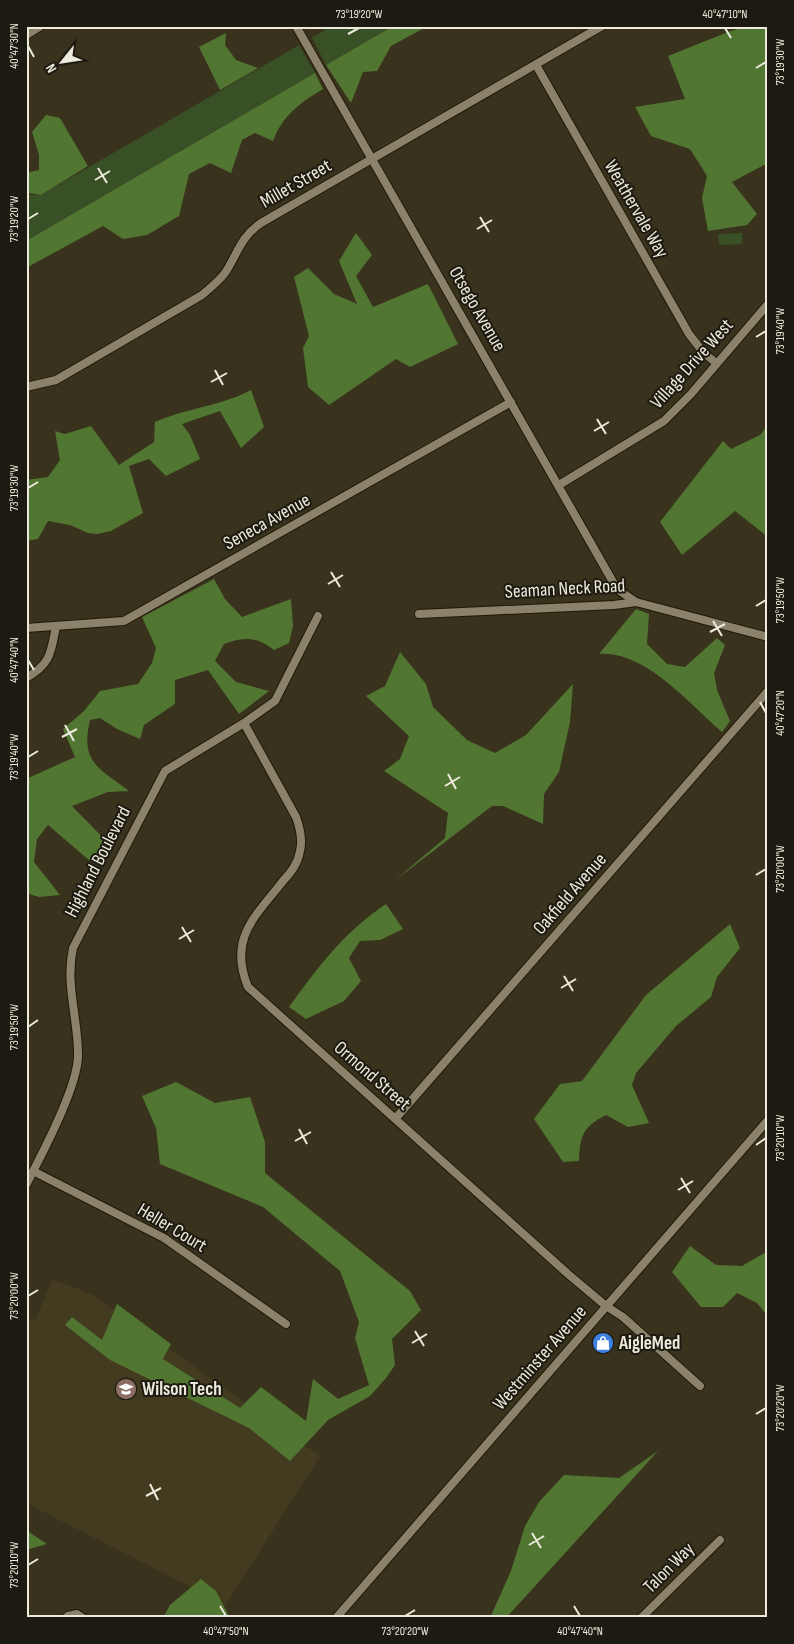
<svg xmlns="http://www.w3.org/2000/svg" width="794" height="1644" font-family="'Sofia Sans Condensed',sans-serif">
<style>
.built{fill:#433b1f}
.green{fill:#395026}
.forest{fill:#517632}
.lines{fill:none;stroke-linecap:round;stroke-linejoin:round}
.minor-casing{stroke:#201905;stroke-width:10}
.tertiary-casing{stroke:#201905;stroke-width:12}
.minor{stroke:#8a826b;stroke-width:8}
.tertiary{stroke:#8a826b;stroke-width:10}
.ticks{fill:none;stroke:#ede9dc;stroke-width:2}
.labels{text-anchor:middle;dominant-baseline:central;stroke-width:4;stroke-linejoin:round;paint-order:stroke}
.street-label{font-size:19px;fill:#ede9dc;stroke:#1d1a11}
.poi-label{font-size:19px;font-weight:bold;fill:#ede9dc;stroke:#1d1a11;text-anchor:start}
.neatline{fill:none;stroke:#ede9dc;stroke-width:2}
.ticks-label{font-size:12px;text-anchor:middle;fill:#ede9dc}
</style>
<rect width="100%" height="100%" fill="#39321d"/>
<path class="built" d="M52,1279L94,1295L320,1456L226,1605L26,1503V1319L35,1321Z"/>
<path class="green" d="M331,26H393L326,65L312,38Z
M299,45L315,73L26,241V195H41Z
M742,233V244L719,245L718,234Z"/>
<path class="forest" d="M393,26H428L391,46L377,71L363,72L351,103L326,65Z
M748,26H768V163L732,182L757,214L747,225L708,231L702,198L707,176L690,149L651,136L635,107L685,99L668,56L728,32Z
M226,33L225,45L236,60L258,68L220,90L199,47Z
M315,73L323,89C301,102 282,116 273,141L255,133L242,140L231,173L210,163L189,174L179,216L147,235L123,239L103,226L26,268V241Z
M46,115L60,118L88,166L41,195L29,193L26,173L39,170V155L32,132Z
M356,233L372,255L356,276L373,307L428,284L458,344L410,367L396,359L329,405L308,387L303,348L309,336L294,277L308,268L334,294L357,304L339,261Z
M251,390L264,427L241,448L220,411L182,424L190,435L200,459L166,476L149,459L129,466L143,513L111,531L97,534L88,533L70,525L48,521L38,539L26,541V480L48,477L60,460L55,431L65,434L91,426L119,465L154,442L155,422C187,408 221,406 251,390Z
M768,425V537L735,511L682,555L660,522L723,441L731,449L760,435Z
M214,579L225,599L242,617L291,599L293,626L289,643L274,650C257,636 243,637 224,644L215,661L236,682L269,691L239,714L208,670L175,680V704L144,725L140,739L117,729L100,718L90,720C80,763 99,768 129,791L108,792L72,806L112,847L90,861L48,825L37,839L34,862L60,895L39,897L26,893V779L75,757L63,729L84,711L100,691L138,684L152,663L156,648L142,617Z
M636,609L649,614L647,644L667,664L685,667L717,638L725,645L714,673L717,690L730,721L722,732C689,704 645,650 599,654Z
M400,652L426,684L433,707L467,740L495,753L526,735L573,684L570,722L559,772L544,794L543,824L503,806H492L394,881L445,838L448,813L384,771L400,759L409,736L366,696L385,686Z
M386,904L403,929L380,940L360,941L349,958L361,981L344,1001L306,1019L289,1007C319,966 343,933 386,904Z
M730,924L740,948L717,977L711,997L676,1026L636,1073L632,1085L649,1123L628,1127L606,1115C583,1127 580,1135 579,1161L563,1162L534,1119L560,1084L582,1081L646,995Z
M176,1082L215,1103L250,1097L265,1142V1173L410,1291L421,1310L392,1339L395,1365L386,1378L370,1396L328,1420L290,1461L249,1428L110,1360L65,1325L72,1317L102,1340L117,1304L171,1344L163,1359L240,1408L261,1387L306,1421L313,1379L338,1399L369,1385L355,1338L359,1322L340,1271L263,1207L160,1164L156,1128L142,1096Z
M690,1246L716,1265L742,1266L768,1251V1312L766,1314L757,1303L737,1293L723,1307H701L672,1272Z
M658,1451L506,1618H490L511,1571L525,1526L539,1502L564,1475L619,1478Z
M26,1530L47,1544L26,1550Z
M201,1579L216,1591L230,1618H163L170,1605Z"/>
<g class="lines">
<g class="minor-casing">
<path id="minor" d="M296,26L617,589L636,602
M536,65L689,334L703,352L716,363
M26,387L56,380L202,295C211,287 221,280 227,270C239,250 241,237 261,223L602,26
M559,485L664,421L691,394L768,304
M419,614L614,605L636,602L768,637
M26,628L124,621L511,402
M26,678C51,664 51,652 56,626
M244,723L296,817C300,828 303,839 300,851C298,864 291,872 283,881C255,917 228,938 248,987L568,1274L606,1306L623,1317L700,1386
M396,1118L768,691
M33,1171L164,1238L286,1324
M26,1185C41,1156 79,1085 78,1054C78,1018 65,984 73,948L165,771L244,723L275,701L318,616
M68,1616L77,1614L83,1618
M336,1618L768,1120
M641,1618L720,1540"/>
</g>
<g class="tertiary-casing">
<path id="tertiary" d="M26,34L39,26"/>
</g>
<use href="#minor" class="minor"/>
<use href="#tertiary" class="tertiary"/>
</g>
<path class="ticks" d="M725,28L731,38M348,34L359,28M28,46L34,57M756,68L766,62M98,168L107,183M95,180L110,171M480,217L489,232M28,219L38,213M477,229L492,220M756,337L766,331M215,370L223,385M211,382L227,373M597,419L606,434M594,431L609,422M28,488L38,482M331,572L340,587M328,584L343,575M756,606L766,600M713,621L722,636M710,632L725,624M28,660L34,670M760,702L766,713M65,725L74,741M62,737L77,729M28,757L38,751M448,774L456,789M445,786L460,777M756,875L766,869M182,927L191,942M179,939L194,930M564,976L573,991M561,988L576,979M28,1027L38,1020M299,1129L307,1144M295,1141L311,1132M756,1145L766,1138M681,1178L690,1193M678,1190L693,1181M28,1296L38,1290M415,1331L424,1346M412,1343L427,1334M756,1414L766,1408M150,1484L158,1500M146,1496L161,1488M532,1533L541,1548M529,1545L544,1536M28,1565L38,1559M220,1606L226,1616M574,1606L580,1616M405,1616L415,1610"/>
<defs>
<g id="shop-disc" transform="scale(1.125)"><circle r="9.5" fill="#3f7fe0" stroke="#1d1a11"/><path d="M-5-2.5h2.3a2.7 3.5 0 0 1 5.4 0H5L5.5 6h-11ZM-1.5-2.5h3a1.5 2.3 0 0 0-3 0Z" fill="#fff"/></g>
<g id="school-disc" transform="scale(1.125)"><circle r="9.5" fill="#8d6e63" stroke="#1d1a11"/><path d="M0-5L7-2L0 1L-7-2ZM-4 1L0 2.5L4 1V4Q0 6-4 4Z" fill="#fff"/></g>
</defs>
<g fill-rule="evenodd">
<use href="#shop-disc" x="603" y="1343"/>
<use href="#school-disc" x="126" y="1389"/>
</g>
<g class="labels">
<g class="street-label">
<text transform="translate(296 184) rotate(-30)">Millet Street</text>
<text transform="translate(636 209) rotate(60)">Weathervale Way</text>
<text transform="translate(477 309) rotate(60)">Otsego Avenue</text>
<text transform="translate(692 364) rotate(-48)">Village Drive West</text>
<text transform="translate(267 522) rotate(-29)">Seneca Avenue</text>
<text transform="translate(565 589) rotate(-3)">Seaman Neck Road</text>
<text transform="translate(98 862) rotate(-63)">Highland Boulevard</text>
<text transform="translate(570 894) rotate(-49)">Oakfield Avenue</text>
<text transform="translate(372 1076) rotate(41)">Ormond Street</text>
<text transform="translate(172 1228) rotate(31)">Heller Court</text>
<text transform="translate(540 1358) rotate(-49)">Westminster Avenue</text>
<text transform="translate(669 1568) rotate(-45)">Talon Way</text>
</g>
<g class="poi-label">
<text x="619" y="1343">AigleMed</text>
<text x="142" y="1389">Wilson Tech</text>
</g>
</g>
<rect width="794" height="1644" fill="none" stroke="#1d1a11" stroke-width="55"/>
<g transform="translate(62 62) rotate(240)" stroke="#1d1a11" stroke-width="4" paint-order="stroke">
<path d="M0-4L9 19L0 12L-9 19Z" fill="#ede9dc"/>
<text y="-8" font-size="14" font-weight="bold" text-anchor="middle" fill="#ede9dc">N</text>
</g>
<rect x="28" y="28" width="738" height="1588" class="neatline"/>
<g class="ticks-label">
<text x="359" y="18">73°19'20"W</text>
<text x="725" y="18">40°47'10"N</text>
<text transform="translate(14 46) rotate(-90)" y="4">40°47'30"N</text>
<text transform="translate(780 62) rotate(-90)" y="4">73°19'30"W</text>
<text transform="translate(14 219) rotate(-90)" y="4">73°19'20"W</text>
<text transform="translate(780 331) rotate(-90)" y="4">73°19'40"W</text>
<text transform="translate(14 488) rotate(-90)" y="4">73°19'30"W</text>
<text transform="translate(780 600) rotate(-90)" y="4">73°19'50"W</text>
<text transform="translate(14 660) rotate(-90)" y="4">40°47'40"N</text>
<text transform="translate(780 713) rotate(-90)" y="4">40°47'20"N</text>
<text transform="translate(14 757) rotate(-90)" y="4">73°19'40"W</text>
<text transform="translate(780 869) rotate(-90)" y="4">73°20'00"W</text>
<text transform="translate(14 1027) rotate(-90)" y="4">73°19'50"W</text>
<text transform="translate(780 1138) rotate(-90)" y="4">73°20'10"W</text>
<text transform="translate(14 1296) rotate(-90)" y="4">73°20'00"W</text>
<text transform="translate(780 1408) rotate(-90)" y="4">73°20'20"W</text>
<text transform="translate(14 1565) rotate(-90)" y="4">73°20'10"W</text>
<text x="226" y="1635">40°47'50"N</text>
<text x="405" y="1635">73°20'20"W</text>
<text x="580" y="1635">40°47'40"N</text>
</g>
</svg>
